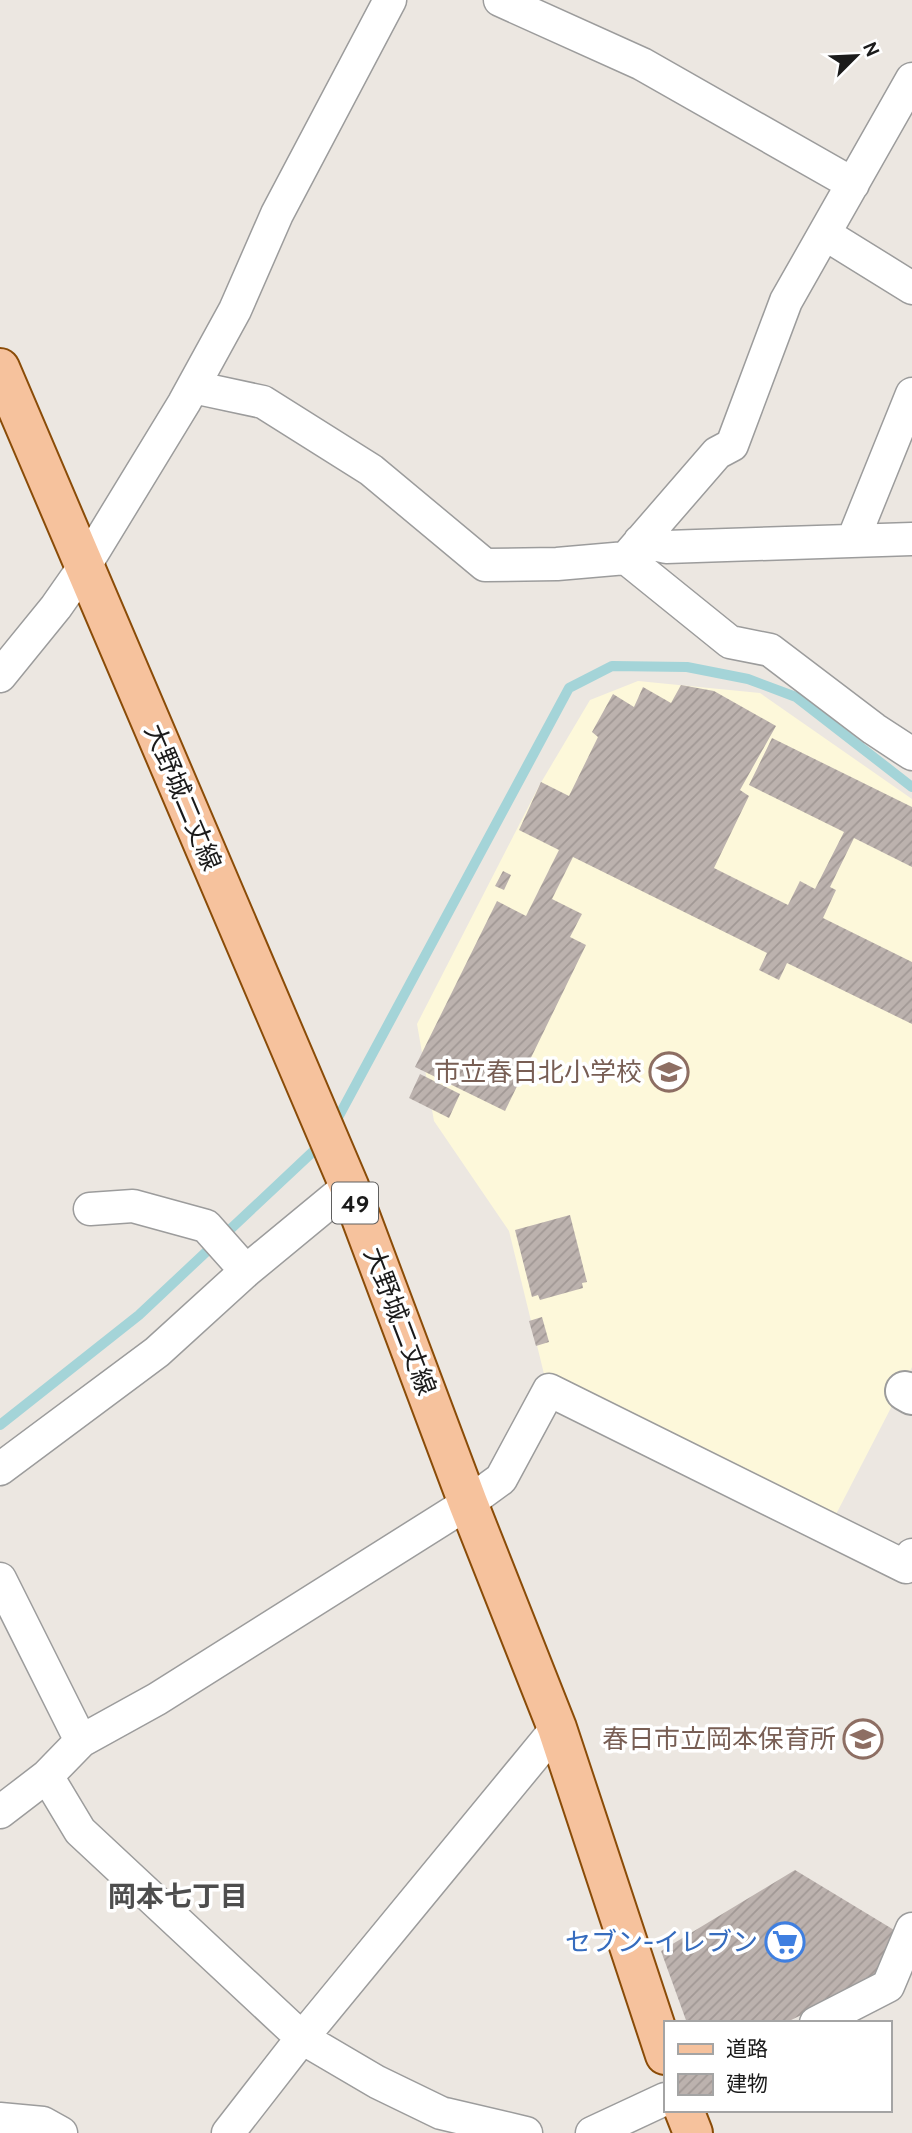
<svg xmlns="http://www.w3.org/2000/svg" width="912" height="2133" font-family="Cabin,'Noto Sans JP',sans-serif">
<style>
.education{fill:#fdf8da}
.lines{fill:none;stroke-linecap:round;stroke-linejoin:round}
.stream{stroke:#a4d4d8;stroke-width:10}
.building{fill:url(#building-hatch)}
.minor-casing{stroke:#9c9c9c;stroke-width:35}
.tertiary-casing{stroke:#9c9c9c;stroke-width:42}
.primary-casing{stroke:#8a4c08;stroke-width:42}
.minor{stroke:#fff;stroke-width:32}
.tertiary{stroke:#fff;stroke-width:38}
.primary{stroke:#f6c29d;stroke-width:38}
.labels{text-anchor:middle;dominant-baseline:central;stroke-width:7;stroke-linejoin:round;paint-order:stroke}
.shield{fill:#fff;stroke:#5f5f5f;stroke-width:2}
.shield-label{font-size:24px;font-weight:bold;fill:#1b1b1b}
.street-label{font-size:26px;fill:#1b1b1b;stroke:#fff}
.education-label{font-size:26px;fill:#785e54;stroke:#fff;text-anchor:end}
.shop-label{font-size:26px;fill:#366cbe;stroke:#fff;text-anchor:end}
.neighbourhood-label{font-size:28px;font-weight:bold;fill:#4e4e4e;stroke:#fff}
</style>
<defs>
<pattern id="building-hatch" width="6" height="6" patternUnits="userSpaceOnUse" patternTransform="scale(1.75)"><rect width="6" height="6" fill="#bcb2ae"/><path d="M-1 1l2-2M0 6l6-6M5 7l2-2" fill="none" stroke="#a19895"/></pattern>
</defs>
<rect width="100%" height="100%" fill="#ece7e1"/>
<path class="education" d="M638,681L760,693L912,799V1367L831,1524L545,1378L509,1231L434,1121L417,1024L539,786L590,700Z"/>
<g class="lines">
<path class="stream" d="M333,1127L569,688L612,666L687,667L748,679L796,697L912,787
M0,1425L139,1315L320,1145"/>
</g>
<path class="building" d="M681,685L714,691L776,726L740,790L749,796L714,868L788,905L800,881L815,889L844,832L749,785L772,738L912,807V867L854,838L830,887L836,890L823,918L912,962V1024L787,963L779,980L759,970L767,953L573,857L552,899L582,914L570,937L586,945L505,1111L415,1067L497,901L526,916L559,850L519,830L541,782L569,796L598,737L592,732L613,694L634,707L643,687L671,703Z
M503,871L511,875L504,890L495,886Z
M420,1074L460,1094L449,1118L409,1098Z
M570,1215L587,1282L582,1283L583,1288L540,1300L538,1295L532,1297L515,1230Z
M542,1317L549,1342L536,1346L529,1321Z
M795,1870L899,1933L875,1979L785,2023H687L661,1951Z"/>
<g class="lines">
<g class="minor-casing">
<path id="minor" d="M500,0L642,64L853,184
M825,234L912,288
M193,387L263,402L371,470L485,565L557,564L626,558L730,642L770,650L874,729L912,754
M853,540L912,394
M640,541L666,547L912,539
M626,558L717,453L732,445L786,301L912,79
M0,676L56,607L84,567L184,403L235,310L277,214L390,0
M90,1209L133,1206L206,1226L246,1271
M0,1469L157,1352L246,1271L349,1186
M0,1579L81,1741L47,1776L0,1812
M81,1741L157,1699L468,1503L501,1479L549,1390L906,1567L912,1555
M47,1776L80,1831L302,2038L557,1728
M816,2023L888,1986L912,1929
M0,2119L43,2123L61,2133
M228,2133L302,2038L377,2082L441,2113L526,2133
M592,2133L665,2099"/>
</g>
<g class="tertiary-casing">
<path id="tertiary" d="M905,1391L912,1395"/>
</g>
<g class="primary-casing">
<path id="primary" d="M0,368L349,1186L468,1503L557,1728L665,2055
M684,2110L693,2133"/>
</g>
<use href="#minor" class="minor"/>
<use href="#tertiary" class="tertiary"/>
<use href="#primary" class="primary"/>
</g>
<defs>
<g id="school-ring" transform="scale(2.0125)"><circle r="9.5" fill="#fff" stroke="#8d6e63" stroke-width="1.5"/><path d="M0-5L7-2L0 1L-7-2ZM-4 1L0 2.5L4 1V4Q0 6-4 4Z" fill="#8d6e63"/></g>
<g id="supermarket-ring" transform="scale(2.0125)"><circle r="9.5" fill="#fff" stroke="#3f7fe0" stroke-width="1.5"/><path d="M-6-5.5h2.5l.6 2H6L4.5 2H-2.5L-4.4-4H-6ZM-1.5 3.2a1.3 1.3 0 1 0 .1 0ZM3 3.2a1.3 1.3 0 1 0 .1 0Z" fill="#3f7fe0"/></g>
</defs>
<g fill-rule="evenodd">
<use href="#school-ring" x="669" y="1072"/>
<use href="#school-ring" x="863" y="1739"/>
<use href="#supermarket-ring" x="785" y="1942"/>
</g>
<g class="labels">
<rect class="shield" x="332" y="1182.5" width="46" height="41" rx="5"/>
<g class="shield-label">
<text x="355" y="1203">49</text>
</g>
<g class="street-label">
<text transform="translate(183 797) rotate(67)">大野城二丈線</text>
<text transform="translate(400 1321) rotate(69)">大野城二丈線</text>
</g>
<g class="education-label">
<text x="642" y="1072">市立春日北小学校</text>
<text x="836" y="1739">春日市立岡本保育所</text>
</g>
<g class="shop-label">
<text x="758" y="1942">セブン-イレブン</text>
</g>
<g class="neighbourhood-label">
<text x="178" y="1896">岡本七丁目</text>
</g>
</g>
<rect x="664" y="2021" width="228" height="91" fill="#ffffff" stroke="#a4a4a4" stroke-width="2"/>
<rect x="678" y="2044" width="35" height="10" fill="#f6c29d" stroke="#a4a4a4" stroke-width="2"/>
<text x="726" y="2056" font-size="21" fill="#1b1b1b">道路</text>
<rect x="678" y="2074" width="35" height="21" fill="url(#building-hatch)" stroke="#a4a4a4" stroke-width="2"/>
<text x="726" y="2091" font-size="21" fill="#1b1b1b">建物</text>
<g transform="translate(856 56) rotate(66)" stroke="#ffffff" stroke-width="5" paint-order="stroke">
<path d="M0-5L12 26L0 18L-12 26Z" fill="#1b1b1b"/>
<text y="-10" font-size="19" font-weight="bold" text-anchor="middle" fill="#1b1b1b">N</text>
</g>
</svg>
